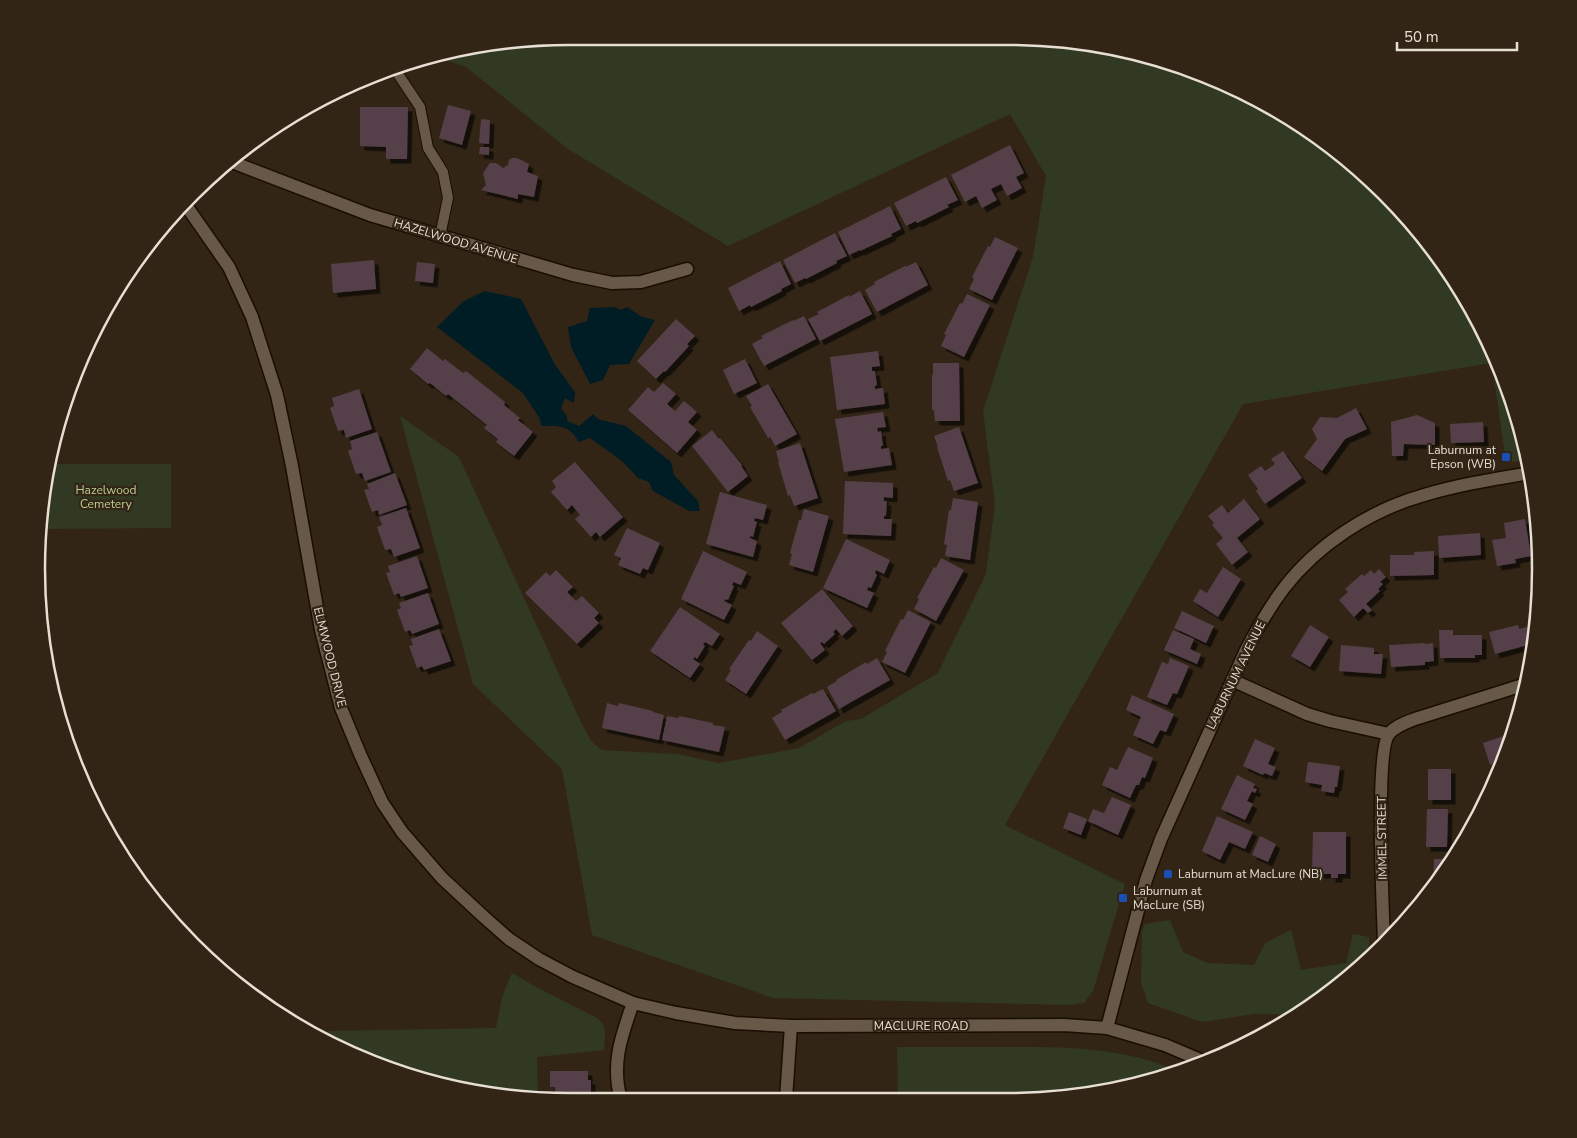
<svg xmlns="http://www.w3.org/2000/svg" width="1577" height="1138" font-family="'Nunito Sans',sans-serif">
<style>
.green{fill:#323922}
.water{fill:#001c25}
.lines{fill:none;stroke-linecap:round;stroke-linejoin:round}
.stream{stroke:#001c25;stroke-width:5}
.building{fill:#54404a;filter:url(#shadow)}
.service-casing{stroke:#190e02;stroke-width:12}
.minor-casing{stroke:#190e02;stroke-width:15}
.tertiary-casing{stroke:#190e02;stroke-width:15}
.service{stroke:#675847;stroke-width:10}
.minor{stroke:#675847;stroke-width:12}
.tertiary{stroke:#675847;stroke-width:12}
.transit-dot{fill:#1a4fb4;stroke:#322515;stroke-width:2}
.labels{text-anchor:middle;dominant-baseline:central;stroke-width:4.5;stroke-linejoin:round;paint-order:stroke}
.street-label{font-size:12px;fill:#e7ded4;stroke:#322515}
.poi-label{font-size:12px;fill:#e7ded4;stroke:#322515;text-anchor:start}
.park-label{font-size:12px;fill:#bbcd92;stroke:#322515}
.rim{fill:none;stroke:#e7ded4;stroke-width:2.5}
</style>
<defs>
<filter id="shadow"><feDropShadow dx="4.5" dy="4.5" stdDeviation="0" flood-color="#0009"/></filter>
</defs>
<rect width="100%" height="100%" fill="#322515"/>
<path class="green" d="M569,36H1008L1112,47L1212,77L1275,108L1359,168L1409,218L1470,303L1513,398L1527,459L1506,463L1492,363L1243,404L1005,825L1125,884L1093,991L1084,1003L1070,1005L773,998L592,935L562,769L473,684L400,416L459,457L580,720L591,741L602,750L677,754L719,763L799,748L846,721L861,719L938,673L986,574L995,504L983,411L1033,257L1046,176L1010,114L728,246L568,149L466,67L430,55Z
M47,464H171V528L42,529V512Z
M1170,920L1183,952L1207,963L1254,965L1265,943L1291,930L1301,970L1346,963L1353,934L1369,937V960L1359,970L1292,1014H1254L1202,1022L1148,1003L1141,983L1142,931L1145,924Z
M512,973L538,988L597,1018L603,1024L605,1030L604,1050L537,1057L538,1101L431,1084L333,1047L327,1043L329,1031L496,1028L502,997Z
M897,1047C934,1047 970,1047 1007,1047C1069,1047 1120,1047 1179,1071L1146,1084L1078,1097L898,1098Z"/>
<path class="water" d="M485,291L521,299L554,363L575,392L574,403L565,398L561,409L567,416V421L579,426L593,414L598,419L626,426L671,462L674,475L698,501L700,511H689L653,491L649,482L638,478L622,461L590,438L579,442C569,425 560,426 541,426L540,419L523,393L437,327L464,301Z
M614,307L621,310L627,307L642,317L655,320L629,364L610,365L603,380L590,384L571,347L568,327L587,321L590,308Z"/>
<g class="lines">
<path class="stream" d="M1394,204L1410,220"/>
</g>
<path class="building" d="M448,105L471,111L462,145L439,138Z
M360,107H408L407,159H386V147L360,146Z
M481,119L490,120L489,144L479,143Z
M1010,145L1024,173L1016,177L1022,188L1007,196L1001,184L991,189L997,200L982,208L976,196L965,202L951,175Z
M480,147H489V155L479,154Z
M512,158H517L529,164L527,172L538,176L534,197L518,194V199L481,190L486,185L483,173L490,163H496L503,168L508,165L509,160Z
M946,177L958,200L947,205L949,207L917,223L916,221L906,226L894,203Z
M890,206L901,229L891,234L892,236L860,251V250L849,255L838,232Z
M835,233L847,256L836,261L837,263L806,279L805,278L795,283L783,260Z
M995,237L1018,248L992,300L969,289L974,279L972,277L988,246L990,247Z
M374,260L376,289L333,293L331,264Z
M780,261L791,284L781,289L782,291L751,307L750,305L739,311L728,288Z
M417,262L435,264L433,283L415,281Z
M916,262L928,285L877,312L865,290L875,284L874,282L905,266L906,267Z
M860,291L872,314L820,341L808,319L819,314L817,312L849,295V297Z
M967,294L990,305L964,357L941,346L946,335L944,334L960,303L962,304Z
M804,316L816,339L764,366L752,344L763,338L761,336L793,320V321Z
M676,319L695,336L687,344L689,346L665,372L664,371L656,379L637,361Z
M427,348L443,361L445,359L463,373L466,371L505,402L504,405L520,418L518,420L533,432L514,456L496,442L498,439L484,428L487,425L448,394L446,396L430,383L428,384L410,369Z
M878,351L880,366L872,367V371H875L877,385L875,386V389L883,388L885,404L837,410L830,357Z
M745,359L757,383L734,394L723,370Z
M933,363H959L960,421H935L934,410H932V375H933Z
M663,383L676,394L667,404L675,411L684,401L697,412L688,422L697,430L677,453L628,410L648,387L654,392Z
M768,384L797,434L775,446L770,437L768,438L750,407L752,406L746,396Z
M359,389L372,429L346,438L344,430L338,431L330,408L334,406L332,398Z
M1356,408L1367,429L1345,439L1322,471L1304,457L1317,439L1312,429L1320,417L1337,418Z
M883,412L886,427L877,428L878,432L881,431L883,446H881V449L889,448L892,465L844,472L835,419Z
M1417,415L1435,423V445L1404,444L1403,456H1392L1391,422Z
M1483,422L1484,442L1451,443L1450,424Z
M959,427L978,483L954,491L950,480L948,481L937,447H938L934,436Z
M712,430L719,439L720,438L742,465L741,466L748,476L728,492L692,446Z
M377,432L391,472L365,481L362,473L356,474L348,451L352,449L350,441Z
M800,443L818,498L794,506L790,495L788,496L778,462H779L776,451Z
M1283,451L1302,478L1265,504L1256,491L1258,489L1248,475L1261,466L1265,471L1275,464L1271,459Z
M575,462L623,517L600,537L596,532L591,537L575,519L580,515L572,505L567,510L551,492L556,487L552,481Z
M395,473L407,505L379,515L378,510L372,512L364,490L369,489L367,484Z
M845,481L893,483V498L884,497V501H887L886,516H884V519H892L891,536L843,534Z
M720,492L767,505L763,520L755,518L754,521L757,522L753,537L750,536V538L757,541L753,557L706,544Z
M953,498L978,502L970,560L945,556L947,545L944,544L949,510H951Z
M1244,499L1260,519L1237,538L1248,552L1232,565L1216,544L1223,538L1212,525L1214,523L1208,516L1222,505L1228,513Z
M406,508L420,548L394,557L391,549L385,550L377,527L382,525L379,517Z
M804,509L829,516L813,572L789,565L792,554L790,553L799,520H801Z
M1525,519L1531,556L1515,559L1516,563L1497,566L1492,540L1506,538L1504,523Z
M627,528L660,543L648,570L643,568L640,574L618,565L621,558L614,555Z
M1480,533L1481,555L1439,558L1438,536Z
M846,539L890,560L884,574L876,570L875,573L877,575L871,588L868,587L867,590L874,593L867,608L823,588Z
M703,551L747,572L741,585L733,582L732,585L734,586L728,600L726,599L724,601L732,605L724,620L681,599Z
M1434,551V575L1390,576V555H1414V552Z
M417,556L428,588L401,597L399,593L394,595L386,573L390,572L388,566Z
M941,558L964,570L936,621L914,609L919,599L917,598L934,567L936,568Z
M1223,567L1241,579L1218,617L1193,601L1200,589L1207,593Z
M1379,569L1386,577L1380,582L1383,584L1378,589L1380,591L1366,604L1372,610L1368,613L1363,608L1354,617L1339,600L1348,592L1345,589L1362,574L1364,576L1371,570L1374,574Z
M556,570L573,587L567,592L576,601L582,596L599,613L594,618L599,623L577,644L525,593L546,572L550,576Z
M822,589L853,626L842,636L836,629L833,632L835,634L824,644L822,642L820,643L825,650L812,660L781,623Z
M428,593L439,624L412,634L410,630L405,632L397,610L401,608L399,603Z
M680,607L720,634L712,646L705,642L703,645L705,646L697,659L695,657L693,659L700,664L690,678L650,651Z
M908,610L931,622L905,673L882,662L887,652L885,651L901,619L903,620Z
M1182,611L1214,626L1206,643L1174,628Z
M1310,625L1329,637L1310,667L1291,656Z
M1518,625L1519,629L1527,627L1532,644L1495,654L1489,632Z
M439,629L451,661L424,670L422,666L417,668L409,646L413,645L411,639Z
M1173,630L1194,639L1190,649L1201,654L1197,664L1164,650Z
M1439,630H1453V635H1482V655H1475V658H1440Z
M757,631L778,646L746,694L725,680L731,670L729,669L749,640L751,641Z
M1425,643V644L1433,643L1434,661L1425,662V665L1391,667L1389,645Z
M1341,645L1374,648V654H1383L1381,674L1339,671Z
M877,658L890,680L839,709L827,687L837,681L836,680L866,662L867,664Z
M1170,658L1189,666L1177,694L1173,693L1167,705L1147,697L1162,662L1168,664Z
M823,689L836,711L785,740L772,718L782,712L781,710L812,693L813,694Z
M1132,695L1174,714L1166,732L1160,730L1153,744L1133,735L1141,717L1126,710Z
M607,703L618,706L619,703L653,711V712L664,715L659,740L602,728Z
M667,716L679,718V716L713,723V725L725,727L719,752L662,740Z
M1510,734L1511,737L1502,761L1490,765L1483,743Z
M1255,739L1275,748L1268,764L1276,767L1272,776L1264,773L1263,775L1243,766Z
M1128,747L1153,758L1145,778L1142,777L1139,785H1136L1130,798L1102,785L1110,767L1117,770Z
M1308,762L1340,766L1337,787H1335L1334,793L1321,791L1322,785L1305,782Z
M1428,769H1451V800H1428Z
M1237,775L1255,784L1253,788L1257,789L1255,793L1252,791L1247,801L1253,804L1245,820L1221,809Z
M1112,797L1131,805L1118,835L1088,821L1093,809L1104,813Z
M1427,809H1448L1447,847H1426Z
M1069,812L1087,819L1081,835L1063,828Z
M1217,816L1253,832L1245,849L1229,842L1220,860L1202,851Z
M1313,832H1346V874H1338V878H1331V874H1312Z
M1260,836L1276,844L1268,862L1252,855Z
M1434,859H1452L1433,889Z
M550,1071H588V1080H591V1094H583V1097H555V1087H550Z"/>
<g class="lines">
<g class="service-casing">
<path id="service" d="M394,68L420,107L428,148L443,172L448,198L440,236"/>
</g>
<g class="minor-casing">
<path id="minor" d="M232,162L370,215L573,275L612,283L641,282L687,269
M786,1099L791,1026
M621,1100C611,1064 621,1037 633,1003"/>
</g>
<g class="tertiary-casing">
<path id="tertiary" d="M185,204L229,267L252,317L277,395L292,466L321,630L341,708L360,754L382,802L402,832L442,878L484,917L509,939L539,959L573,977L633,1003L676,1013L735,1023L791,1026L1064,1025L1107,1028L1165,1045L1205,1062
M1232,680L1307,714L1330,721L1389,734
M1384,943C1383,911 1375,751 1389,734C1395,726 1407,722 1415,719L1526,684
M1107,1028L1146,880L1161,839L1246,650C1257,629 1269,608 1284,588C1317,545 1369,511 1421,496C1457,485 1494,479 1530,473"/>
</g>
<use href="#service" class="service"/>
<use href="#minor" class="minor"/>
<use href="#tertiary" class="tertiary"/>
</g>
<g class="transit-dot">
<rect x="1501" y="452" width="10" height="10" rx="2.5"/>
<rect x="1163" y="869" width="10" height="10" rx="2.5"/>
<rect x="1118" y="893" width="10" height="10" rx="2.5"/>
</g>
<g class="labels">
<g class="street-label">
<text transform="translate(456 241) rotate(17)">HAZELWOOD AVENUE</text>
<text transform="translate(330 657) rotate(76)">ELMWOOD DRIVE</text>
<text transform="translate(1236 675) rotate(-64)">LABURNUM AVENUE</text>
<text transform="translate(1382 838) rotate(-91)">IMMEL STREET</text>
<text x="921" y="1026">MACLURE ROAD</text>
</g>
<g class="poi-label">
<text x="1496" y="450" text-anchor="end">Laburnum at<tspan x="1496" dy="14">Epson (WB)</tspan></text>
<text x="1178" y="874">Laburnum at MacLure (NB)</text>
<text x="1133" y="891">Laburnum at<tspan x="1133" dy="14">MacLure (SB)</tspan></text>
</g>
<g class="park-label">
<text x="106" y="490">Hazelwood<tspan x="106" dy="14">Cemetery</tspan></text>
</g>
</g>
<path d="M0 0H1577V1138H0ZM569 45H1008A524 524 0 0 1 1532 569V569A524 524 0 0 1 1008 1093H569A524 524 0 0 1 45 569V569A524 524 0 0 1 569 45Z" fill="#322515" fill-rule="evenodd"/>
<path class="rim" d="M569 45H1008A524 524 0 0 1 1532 569V569A524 524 0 0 1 1008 1093H569A524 524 0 0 1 45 569V569A524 524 0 0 1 569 45Z"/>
<path d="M1397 42v8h120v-8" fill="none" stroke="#e7ded4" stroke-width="2.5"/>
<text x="1404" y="42" font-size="15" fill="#e7ded4" stroke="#322515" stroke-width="4" paint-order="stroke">50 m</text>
</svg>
